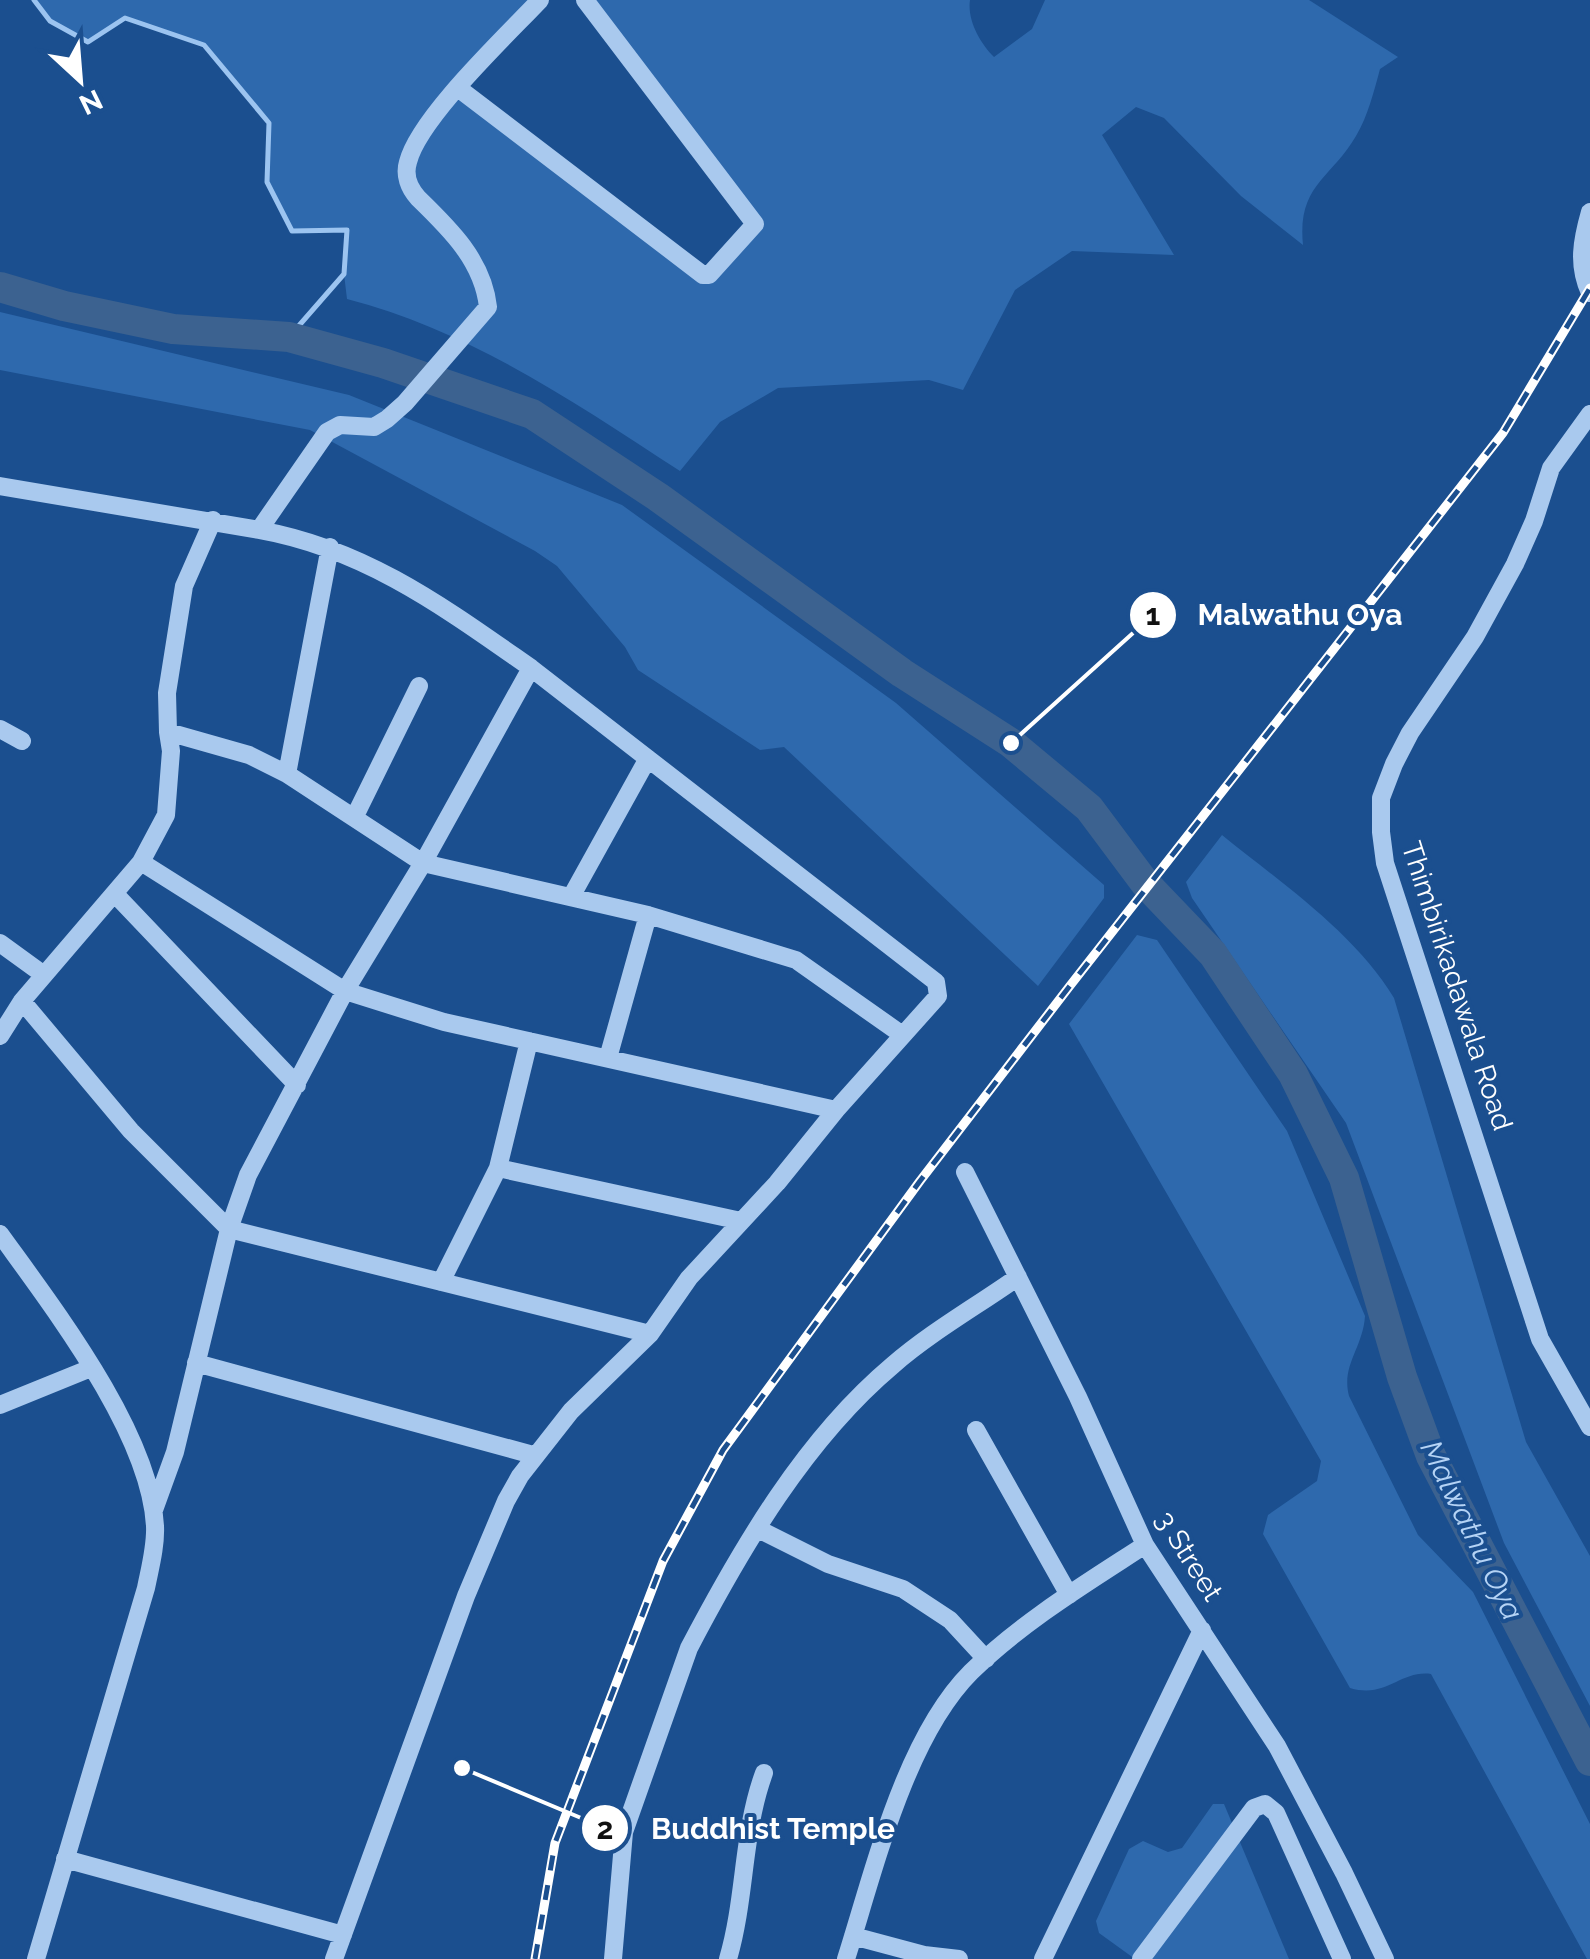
<svg xmlns="http://www.w3.org/2000/svg" width="1590" height="1959" font-family="Raleway,sans-serif">
<style>
.green{fill:#2e69ad}
.lines{fill:none;stroke-linecap:round;stroke-linejoin:round}
.stream{stroke:#9cc4f0;stroke-width:5}
.river{stroke:#3c6290;stroke-width:30}
.minor{stroke:#a9c9ee;stroke-width:18}
.rail-casing{stroke:#fff;stroke-width:9}
.rail{stroke:#1b4f8f;stroke-width:5;stroke-dasharray:15;stroke-linecap:butt}
.labels{text-anchor:middle;dominant-baseline:central;stroke-width:8;stroke-linejoin:round;paint-order:stroke}
.street-label{font-size:28px;fill:#fff;stroke:#1b4f8f}
.water-label{font-size:30px;font-style:italic;fill:#b5d3f5;stroke:#1b4f8f}
.leader{fill:none;stroke:#fff;stroke-width:4}
.callout-dot{fill:#fff;stroke:#1b4f8f;stroke-width:4}
.mark-label{font-size:30px;text-anchor:middle;font-weight:bold;fill:#111}
.callout-label{font-size:30px;text-anchor:middle;font-weight:bold;fill:#fff;stroke:#1b4f8f;stroke-width:8;stroke-linejoin:round;paint-order:stroke}
</style>
<rect width="100%" height="100%" fill="#1b4f8f"/>
<path class="green" d="M34,0H540L458,88L703,275L755,224L585,0H970C967,20 980,43 994,57L1032,29L1045,0H1309L1398,57L1380,69C1374,91 1368,116 1356,136C1331,179 1297,185 1303,245L1241,196L1164,118L1136,107L1102,135L1174,255L1072,251L1015,290L963,390L929,380L778,388L720,422L680,471C574,402 471,331 347,299L344,274L347,230L292,231L267,182L269,123L204,45L125,18L88,42L50,21Z
M0,312L349,395L622,505L896,703L1104,885V898L1038,986L784,747L760,750L638,670L625,647L557,566L535,551L310,430L0,370Z
M1222,835C1280,882 1355,933 1394,998L1526,1442L1590,1556V1706L1504,1543L1346,1123L1192,898L1186,882Z
M1137,935L1157,940L1287,1131L1365,1316C1363,1348 1341,1365 1349,1396L1418,1535L1473,1592L1590,1824V1959H1587L1431,1674C1400,1670 1387,1699 1350,1688L1263,1534L1268,1515L1317,1481L1321,1461L1069,1024Z
M1213,1804H1224L1289,1959H1135L1099,1933L1096,1921L1129,1849L1143,1841L1168,1852L1182,1848Z"/>
<g class="lines">
<path class="stream" d="M34,0L50,21L88,42L125,18L204,45L269,123L267,182L292,231L347,230L344,274L289,337"/>
<path class="river" d="M0,287L64,306L173,329L289,337L383,363L532,414L658,497L902,673L1011,743L1089,808L1145,883L1213,954L1293,1074L1344,1178L1402,1377L1431,1456L1590,1761"/>
<path class="minor" d="M458,88L703,275H709L755,224L585,0
M1590,212C1582,240 1577,265 1590,293
M1590,414L1551,468L1534,521L1515,564L1475,637L1410,733L1394,764L1381,798V832L1385,863L1540,1339L1590,1427
M0,486L259,530L327,432L340,425L374,427L387,419L405,403L488,307C483,261 450,229 418,198C409,188 404,175 408,162C419,118 506,36 540,0
M0,729L22,741
M168,732L249,755L287,774L423,863L648,915L796,960L901,1034
M287,774L330,547
M355,816L419,686
M141,862L345,991L444,1022L836,1110L938,996L936,982L531,668
M115,894L297,1085
M571,897L647,760
M0,943L44,975
M22,1001L131,1131L229,1229L650,1334
M0,1036L22,1001L141,862L166,815L171,751L168,732L167,693L184,586L213,520
M608,1058L648,915
M498,1168L741,1221
M965,1172L1078,1397L1145,1545L1277,1746L1344,1873L1385,1959
M0,1234C54,1309 150,1433 155,1526C156,1546 150,1568 146,1588L36,1959
M441,1282L498,1168L529,1041
M196,1363L533,1455
M0,1405L91,1368
M976,1430L1069,1595
M154,1510L175,1452L229,1229L248,1175L345,991L423,863L531,668C445,608 366,549 259,530
M758,1529L828,1564L903,1589L950,1620L986,1659
M65,1859L343,1935
M853,1936L924,1955L959,1959
M334,1959L466,1596L506,1501L520,1476L571,1411L650,1334L689,1278L777,1183L836,1110
M613,1959L624,1832L689,1648C742,1547 805,1439 893,1365C931,1332 977,1306 1018,1277
M728,1959C746,1898 742,1833 764,1773
M846,1959C874,1871 905,1738 971,1672C1022,1622 1085,1584 1145,1545
M1043,1959L1202,1630
M1141,1959L1254,1808L1265,1804L1276,1813L1342,1959"/>
<g class="rail-casing">
<path id="rail" d="M535,1959L555,1843L663,1561L723,1450L920,1181L1069,987L1503,433L1590,288"/>
</g>
<use href="#rail" class="rail"/>
</g>
<g class="labels">
<g class="street-label">
<text transform="translate(1457 986) rotate(72)">Thimbirikadawala Road</text>
<text transform="translate(1189 1556) rotate(58)">3 Street</text>
</g>
<g class="water-label">
<text transform="translate(1472 1530) rotate(64)">Malwathu Oya</text>
</g>
</g>
<path class="leader" d="M1011 743L1153 615M462 1768L605 1828"/>
<g class="callout-dot">
<circle cx="1011" cy="743" r="10"/>
<circle cx="462" cy="1768" r="10"/>
<circle cx="1153" cy="615" r="25"/>
<circle cx="605" cy="1828" r="25"/>
</g>
<g class="mark-label">
<text x="1153" y="625">1</text>
<text x="605" y="1839">2</text>
</g>
<g class="callout-label">
<text x="1300" y="625">Malwathu Oya</text>
<text x="773" y="1839">Buddhist Temple</text>
</g>
<g transform="translate(80 80) rotate(154)" stroke="#1b4f8f" stroke-width="8" paint-order="stroke">
<path d="M0-8L18 38L0 25L-18 38Z" fill="#ffffff"/>
<text y="-15" font-size="28" font-weight="bold" text-anchor="middle" fill="#ffffff">N</text>
</g>
</svg>
